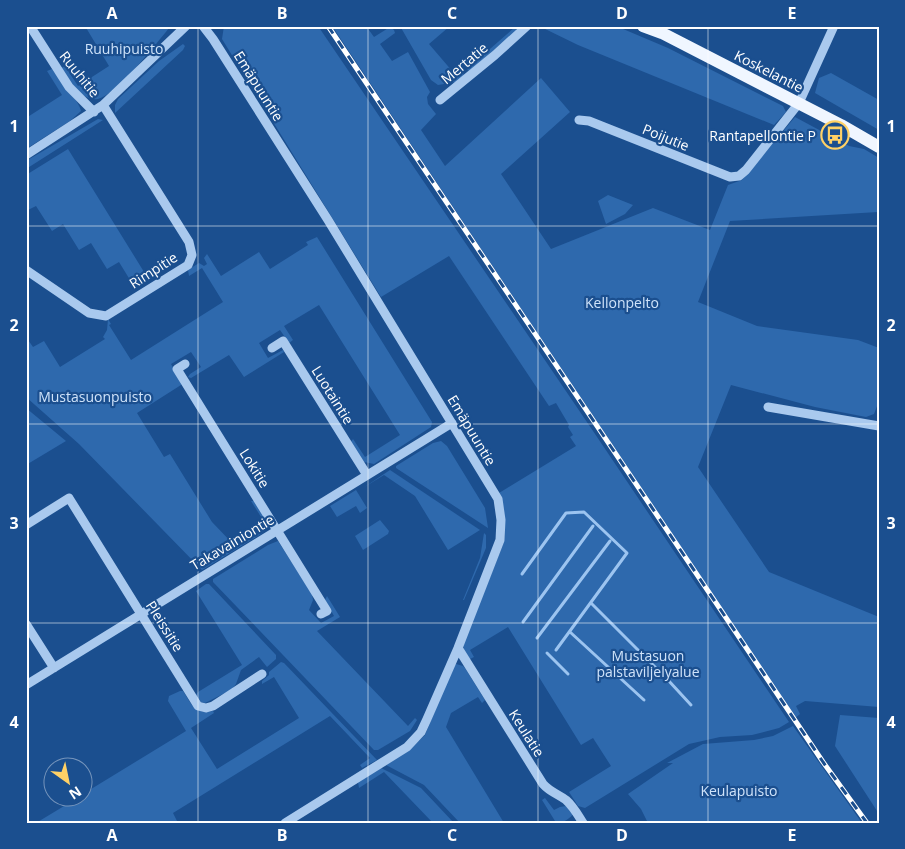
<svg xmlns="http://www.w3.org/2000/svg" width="905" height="849" font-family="'Open Sans',sans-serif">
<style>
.green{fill:#2e69ad}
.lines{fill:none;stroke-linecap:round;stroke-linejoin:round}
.stream{stroke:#9cc4f0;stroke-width:3}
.minor{stroke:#a9c9ee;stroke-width:9}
.major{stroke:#f0f6ff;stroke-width:12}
.rail-casing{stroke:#fff;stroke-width:5}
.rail{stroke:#1b4f8f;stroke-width:3;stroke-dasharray:9;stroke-linecap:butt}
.grid{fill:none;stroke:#fff;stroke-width:1;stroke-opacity:0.55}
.labels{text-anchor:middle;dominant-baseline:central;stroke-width:4.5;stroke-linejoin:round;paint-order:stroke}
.park-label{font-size:14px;fill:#cfe3fa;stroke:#1b4f8f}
.street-label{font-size:14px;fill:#fff;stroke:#1b4f8f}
.poi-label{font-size:14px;fill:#fff;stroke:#1b4f8f;text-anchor:end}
.neatline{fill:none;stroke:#fff;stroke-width:2}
.grid-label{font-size:16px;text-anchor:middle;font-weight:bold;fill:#fff}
</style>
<rect width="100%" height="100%" fill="#1b4f8f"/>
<path class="green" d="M85,26H168L169,28C156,44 117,94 98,99C83,102 66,80 61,68L65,66L78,86L109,66Z
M224,26H318L593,431L789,722L779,728L752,735L720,737L689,744L585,808L578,806L569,792L611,766L593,738L581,745L508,627L470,650L474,657L470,659L464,651L463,645L504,542C506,524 505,510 499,493L576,446L570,437L573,435L568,427L569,425L556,403L549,406L449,256L381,297L222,39Z
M332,26H366L374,37L390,27L394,30L395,33L380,44L392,61L408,52L430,92L427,97L428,104L436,114L421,130L445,166L541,78L570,112L501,174L551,249L653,208L710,230L728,185L742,180L795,117L849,146L864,149L879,158L878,212L730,221L698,302L757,326L858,340L879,348V401L874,414L866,417L815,407L731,385L698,467L769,572L879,617V707L805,701L796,706L800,714L795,718Z
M400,26H450L429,44L453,72H463L464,77L456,82L438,85L431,80Z
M539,26H616L668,48L783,106L786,112L774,125L578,45Z
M515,27L517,31L469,71L467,69Z
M183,44L185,46L183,50L115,113V105L118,99L159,61Z
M52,69C59,79 80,102 81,111L70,121L26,149V118L62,95L47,71Z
M831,73L879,100V130L815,93L819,78Z
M98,119L103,120L26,169V161Z
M68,149L149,280L135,288L119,262L107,269L91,243L79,250L63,224L52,231L36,206L26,211V175Z
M608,195L633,205L625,214L606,224L598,201Z
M317,237L432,422L431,427L374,464L364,462L350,443L353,439L365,457L400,435L319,305L284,326L293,340L289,343L280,330L259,343L268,358L283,350L284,352L244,377L229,355L191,378L188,377L190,374L201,367L191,352L171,364L182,383L181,385L137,413L164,457L170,454L212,522L235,546L261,530L263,520L251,501H255L267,521L265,529L261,534L202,570L79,444L26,397V337L33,347L44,341L60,367L105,339L103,337L107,330L108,319L111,324L109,325L131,360L223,302L202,268L189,276L188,270L199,263L204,266L207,264L204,258L207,254L221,276L259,252L270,269L308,245L306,242Z
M26,408L66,441L26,465Z
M441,441L447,446L485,508L488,528L396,468V466L433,443Z
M390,470L480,530L448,550L415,496L384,475L363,488Z
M356,490L367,508L360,513L356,506L337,517L330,506Z
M380,520L389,531L388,534L363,550L355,536Z
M484,533L486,535V548L464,600H463L480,558Z
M278,541L312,594L313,600L309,610L321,623L334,616L325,600L327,596L340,617L317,631L408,726L415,718L417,720L410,731L378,750H374L213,582V579L268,545Z
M206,584H209L276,655V659L267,667L259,657L241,670L236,684L231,690L205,703L201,702L196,695L198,692L242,665L196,591Z
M281,662L284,663L377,760L362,768L360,765L370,758L330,716L173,813L178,823H36L79,797L82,796L83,794L186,731L168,701L169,696L180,691H183C193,706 194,714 213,711L214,713L191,728L217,769L299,718L274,677L262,684V681L269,675V672Z
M456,664L463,666L465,668L485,700L482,703L478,697L451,713L446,727L504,823H460L424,785L386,765L409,750L425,735L454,665Z
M840,715L879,718V814L835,746Z
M793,726L862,823H648L641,809L628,794L673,763H667L703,744L754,740L773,736Z
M381,768L421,788L454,823H433L384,772L359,788L358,782Z
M545,798L554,810L560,807L566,806L573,814C568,821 561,823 553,823L555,821L542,800Z"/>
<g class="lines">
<path class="stream" d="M522,574L566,513L584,512L627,553L556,650
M591,603L663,675
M523,622L593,526
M570,632L644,700
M537,638L610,541
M547,653L568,674
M668,680L691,705"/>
<path class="minor" d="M30,26L69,87L94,112
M203,26L213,39L328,220L498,499L501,520L500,540L458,648L427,719L421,732L407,747L285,823
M440,100L495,55L527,26
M579,120L589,121L730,177L739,176L746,170L799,103L834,26
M26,155L103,105L186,26
M26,270L89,313L106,316L188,265L192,255L189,242L103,105
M272,348L283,341L367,475
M185,364L177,369L327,611L321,614
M768,407L879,426
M26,525L69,498L198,706L206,708L213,706L262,674
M26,624L54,668
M458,648L543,784C550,792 558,794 566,800C573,806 578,815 583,823
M26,685L452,423"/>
<path class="major" d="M643,26L662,33L841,125L879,147"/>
<g class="rail-casing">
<path id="rail" d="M328,26L823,762L867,823"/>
</g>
<use href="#rail" class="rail"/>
</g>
<path class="grid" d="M198,26V823M368,26V823M538,26V823M708,26V823M26,226H879M26,424H879M26,623H879"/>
<defs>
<g id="bus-ring" transform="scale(1.4375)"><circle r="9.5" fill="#1b4f8f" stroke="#ffd166" stroke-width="1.5"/><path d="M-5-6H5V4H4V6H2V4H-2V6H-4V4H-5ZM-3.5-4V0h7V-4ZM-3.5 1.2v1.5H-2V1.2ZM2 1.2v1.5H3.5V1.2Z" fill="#ffd166"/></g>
</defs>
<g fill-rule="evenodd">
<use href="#bus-ring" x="835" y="135"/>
</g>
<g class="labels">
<g class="park-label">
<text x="124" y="48">Ruuhipuisto</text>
<text x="622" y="302">Kellonpelto</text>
<text x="95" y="396">Mustasuonpuisto</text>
<text x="648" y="655">Mustasuon<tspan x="648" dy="16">palstaviljelyalue</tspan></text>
<text x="739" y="790">Keulapuisto</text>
</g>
<g class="street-label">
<text transform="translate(464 63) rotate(-40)">Mertatie</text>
<text transform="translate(769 71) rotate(27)">Koskelantie</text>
<text transform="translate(80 74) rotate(51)">Ruuhitie</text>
<text transform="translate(259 86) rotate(58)">Emäpuuntie</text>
<text transform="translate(666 137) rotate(22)">Poijutie</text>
<text transform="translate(153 270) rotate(-33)">Rimpitie</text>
<text transform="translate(333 395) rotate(58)">Luotaintie</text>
<text transform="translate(472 430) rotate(59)">Emäpuuntie</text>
<text transform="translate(255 468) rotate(58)">Lokitie</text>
<text transform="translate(232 542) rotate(-31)">Takavainiontie</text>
<text transform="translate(165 626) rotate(58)">Pleissitie</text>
<text transform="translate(527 733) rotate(58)">Keulatie</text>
</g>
<g class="poi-label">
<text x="816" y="135">Rantapellontie P</text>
</g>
</g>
<rect width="905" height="849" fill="none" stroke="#1b4f8f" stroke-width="55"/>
<g transform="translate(68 782) rotate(147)"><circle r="24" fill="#1b4f8f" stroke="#7695bc"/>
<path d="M0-4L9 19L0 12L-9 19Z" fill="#ffd166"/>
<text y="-8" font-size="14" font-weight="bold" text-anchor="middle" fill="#ffffff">N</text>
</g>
<rect x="28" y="28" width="850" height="794" class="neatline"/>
<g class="grid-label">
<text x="112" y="19">A</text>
<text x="282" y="19">B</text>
<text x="452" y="19">C</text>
<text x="622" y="19">D</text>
<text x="792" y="19">E</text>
<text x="14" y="132">1</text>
<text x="891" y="132">1</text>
<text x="14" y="331">2</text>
<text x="891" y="331">2</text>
<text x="14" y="529">3</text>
<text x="891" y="529">3</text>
<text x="14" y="728">4</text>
<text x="891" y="728">4</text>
<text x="112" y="841">A</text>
<text x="282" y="841">B</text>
<text x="452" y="841">C</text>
<text x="622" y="841">D</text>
<text x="792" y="841">E</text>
</g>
</svg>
